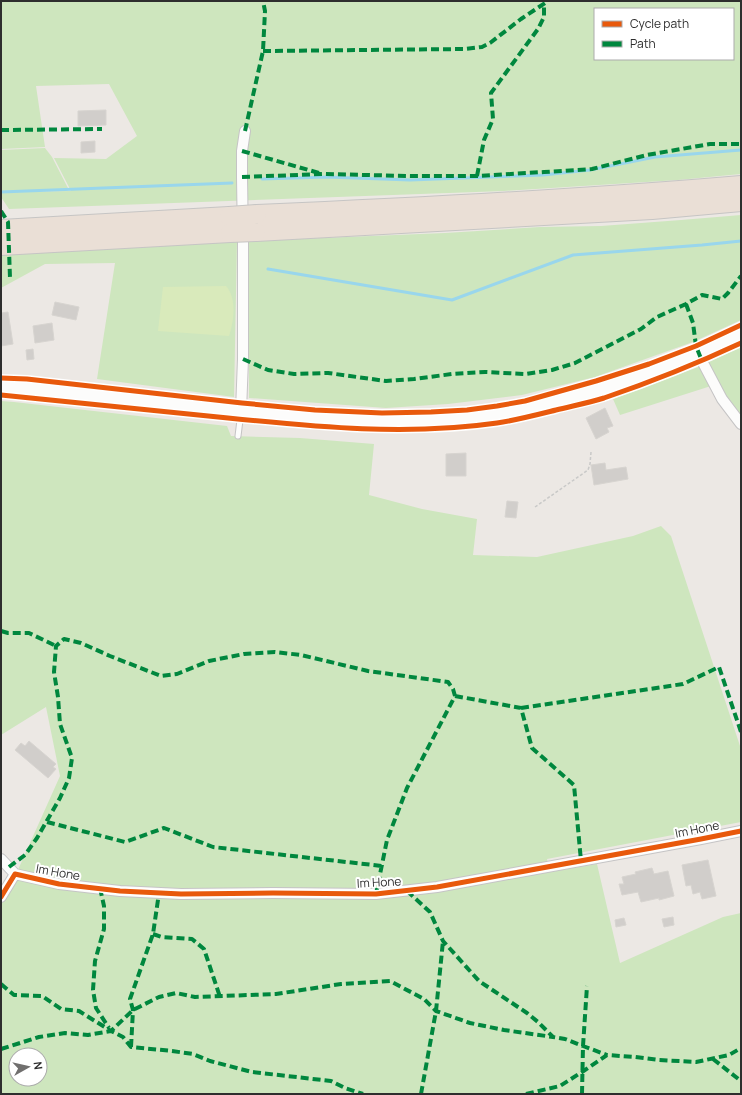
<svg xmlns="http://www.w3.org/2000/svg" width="742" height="1095" font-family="Manrope,sans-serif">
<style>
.green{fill:#cee6be;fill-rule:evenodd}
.pitch{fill:#d9eabb}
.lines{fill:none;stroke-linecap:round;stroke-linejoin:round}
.stream{stroke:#99d6ec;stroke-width:3}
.building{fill:#d1cecb;stroke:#d7d4d0}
.lane-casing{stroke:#c5c4c5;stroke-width:7}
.street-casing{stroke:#c5c4c5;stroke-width:12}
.secondary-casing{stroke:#c5c4c5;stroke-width:16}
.highway-casing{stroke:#c6c5c4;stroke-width:20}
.path{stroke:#c9c9c8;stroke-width:1.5;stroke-dasharray:3 2;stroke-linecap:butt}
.lane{stroke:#fcfcfb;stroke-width:5}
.street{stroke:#fcfcfb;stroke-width:10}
.secondary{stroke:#fcfcfb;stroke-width:14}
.highway{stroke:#eadfd6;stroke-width:18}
.highway-bridge-casing{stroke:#c6c5c4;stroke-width:20;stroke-linecap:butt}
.highway-bridge{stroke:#eadfd6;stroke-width:18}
.quiet{stroke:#00873e;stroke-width:4;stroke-dasharray:8 4;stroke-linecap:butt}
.cycleway-casing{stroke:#fff;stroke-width:8}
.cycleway{stroke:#e8590c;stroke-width:5}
.labels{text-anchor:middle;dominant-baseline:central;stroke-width:4;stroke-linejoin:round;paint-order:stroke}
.street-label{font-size:12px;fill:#2e2e2e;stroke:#fff}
</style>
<rect width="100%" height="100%" fill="#ece8e4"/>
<path class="green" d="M1,1H741V174L678,180L504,191L9,209L1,197V192L71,191L54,158L106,159L137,136L109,84L36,86L45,147L1,149ZM595,9H733V59H595Z
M45,148L52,157L69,190L1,191V150Z
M741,215V320L693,342L595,377L522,395L448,404L386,408L249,398V241L445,233L540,227L601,226L681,220Z
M237,241L234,397L97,379L115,263L45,264L1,288V254Z
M741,347V420L724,398L707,363Z
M701,366L711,386L620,415L613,399Z
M1,401L14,402L227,426L231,436L300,438L374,444L369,495L422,509L477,519L473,555L537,557L633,536L661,526L671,536L741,749V822L547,859L550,872L597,864L620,963L723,917L741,913V1094H1V899L17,872L60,776L46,707L1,735ZM16,1055H40V1079H16Z"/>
<path class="pitch" d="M226,286C237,298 234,321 229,336L158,331L163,287Z"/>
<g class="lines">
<path class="stream" d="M262,179L327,177L410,180L543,175L590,170L655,157L741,150
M1,192L232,183
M268,269L452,300L573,255L702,245L741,241"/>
</g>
<path class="building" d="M106,110V125L78,126V111Z
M95,141V152L81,153V142Z
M55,302L79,307L76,320L52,315Z
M8,312L13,344L1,346V313Z
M52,323L54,340L35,343L33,326Z
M33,349L34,359L27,360L26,350Z
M605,408L613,426L607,428L609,432L596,439L586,418Z
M466,453V476H446V454Z
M605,463L606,470L626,467L628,479L594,485L591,465Z
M507,501L518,502L516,518L505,517Z
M29,741L56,764L53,767L56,769L48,778L15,750L21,743L25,746Z
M708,860L716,896L702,899L700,892L693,894L691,885L686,886L682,865Z
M652,868L654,874L668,871L674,896L659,900V898L641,902L638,892L622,895L619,884H624L622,877L636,874L635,872Z
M673,917L674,925L664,927L662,919Z
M624,918L626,925L616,927L615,920Z"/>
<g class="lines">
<g class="lane-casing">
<path id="lane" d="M238,436L241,412"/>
</g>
<g class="street-casing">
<path id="street" d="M702,361L722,399L741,424
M241,411L243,359V241L242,177V151L245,131
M1,859L15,874L59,884L120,891L181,894L273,893L376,894L437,887L701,839L741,831
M1,897L15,874"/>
</g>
<g class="secondary-casing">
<path id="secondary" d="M1,387C91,393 180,406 269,414C344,421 423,427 497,415C515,412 534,407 552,402C586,393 621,385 654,372C684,360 712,347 741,334"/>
</g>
<g class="highway-casing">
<path id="highway" d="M257,214C419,207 580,199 741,185
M1,229L229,216
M256,232L652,210L741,202
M1,246L230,233"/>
</g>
<path class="path" d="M535,507L588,470L590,464L591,452"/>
<use href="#lane" class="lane"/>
<use href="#street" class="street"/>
<use href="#secondary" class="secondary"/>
<use href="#highway" class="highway"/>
<g class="highway-bridge-casing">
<path id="highway-bridge" d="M229,216L257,214
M230,233L256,232"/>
</g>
<use href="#highway-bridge" class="highway-bridge"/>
<path class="quiet" d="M263,51L464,49L482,47L490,43L521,19L548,1
M1,130L102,129
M245,131L263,51L265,11L263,1
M242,151L319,173
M477,176L484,140L493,119L491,93L538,29L544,17V4
M242,177L324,174L410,176H477L544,172L592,169L647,155L710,144H741
M1,211L8,222L10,278
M686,304L693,323L696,346L702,361
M243,359L268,370L294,374L328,373L386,381L414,379L452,374L485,372L525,374L552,370L575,363L641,329L657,317L686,304L702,295L722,299L728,293L741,276
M1,631L8,633H29L56,646
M455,696L521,708L532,748L574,785L581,861
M521,708L683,684L719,667L741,732
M47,822L125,842L164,828L213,847L382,866
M9,867L25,855L37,838L60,798L69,778L72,758L60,724L58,697L54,672L56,646L64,639L81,643L110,656L161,676L177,674L209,661L244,654L275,652L301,655L368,671L448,682L453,689L455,696L407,788L387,840L376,894
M100,888L104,906V929L95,961L93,990L96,1008L109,1028
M407,891L430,912L443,941L479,981L527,1013L538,1022L553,1037L565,1039L583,1046L607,1055
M153,934L162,937L192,939L204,949L220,997
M1,984L14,995L42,996L61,1009L79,1011L111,1031L133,1010L159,997L176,993L195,997L276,994L341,984L390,981L424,999L436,1011L470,1023L504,1030L553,1037
M131,1047L133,1010L130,999L153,934L159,893
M1,1049L39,1037L65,1033L88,1035L111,1031L123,1037L131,1047L172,1051L193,1054L210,1061L252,1072L331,1081L345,1088L363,1094
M713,1059L741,1081
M421,1094L436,1011L443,941
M526,1094L560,1086L582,1072L607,1055L635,1057L659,1060L696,1062L729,1055L741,1048
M582,1094L583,1046L587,986"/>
<g class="cycleway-casing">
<path id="cycleway" d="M1,378L27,379L242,403L315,410L382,413L431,412L467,410L497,406L525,401L596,381L649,364L696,346L741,325
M1,395C77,403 152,410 228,418C317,427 407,436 497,423C517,420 536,415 556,410C572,406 588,403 604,398C651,382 696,364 741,343
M1,897L15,874L59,884L120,891L181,894L273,893L376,894L437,887L701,839L741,831"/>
</g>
<use href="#cycleway" class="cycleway"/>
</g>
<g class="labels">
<g class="street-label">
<text transform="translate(697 829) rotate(-11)">Im Hone</text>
<text transform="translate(58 872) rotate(10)">Im Hone</text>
<text transform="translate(379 882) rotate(-3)">Im Hone</text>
</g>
</g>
<rect width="742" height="1095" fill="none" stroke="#2e2e2e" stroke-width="4"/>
<rect x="594" y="8" width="140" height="52" fill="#ffffff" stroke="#ababab"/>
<rect x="602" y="21" width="20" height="6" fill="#e8590c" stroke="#ababab"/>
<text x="630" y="28" font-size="12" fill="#2e2e2e">Cycle path</text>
<rect x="602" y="41" width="20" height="6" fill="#00873e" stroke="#ababab"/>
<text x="630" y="48" font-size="12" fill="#2e2e2e">Path</text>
<g transform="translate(28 1067) rotate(82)"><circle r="19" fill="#ffffff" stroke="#ababab"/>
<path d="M0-3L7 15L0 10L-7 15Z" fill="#706f6e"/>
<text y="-6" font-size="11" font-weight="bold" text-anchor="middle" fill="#2e2e2e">N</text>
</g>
</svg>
